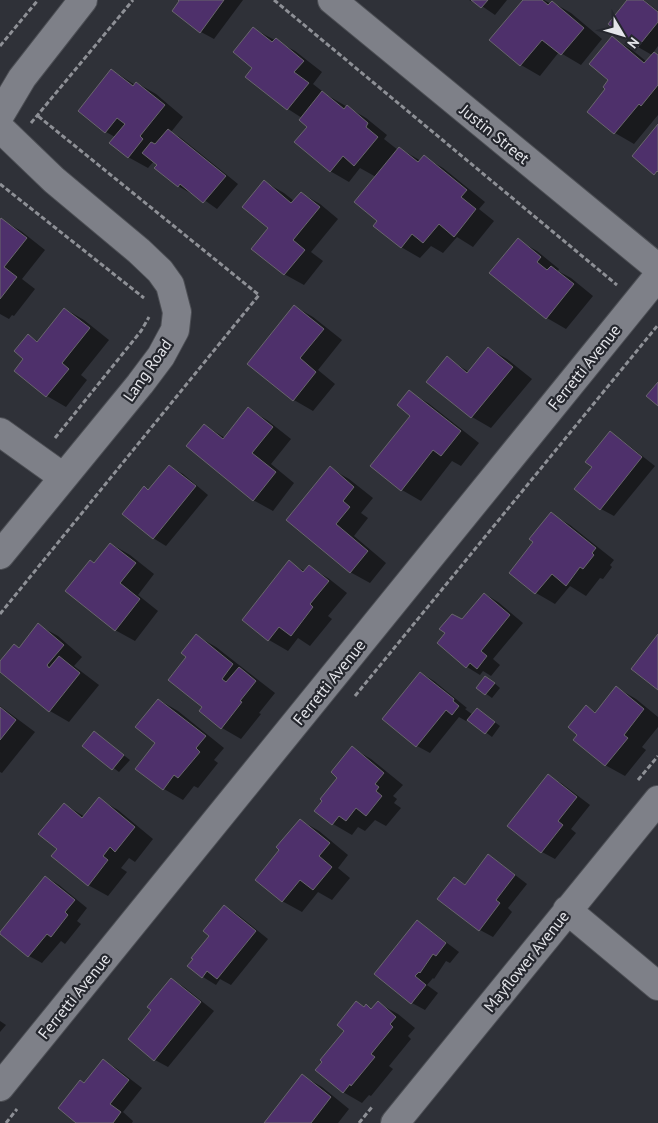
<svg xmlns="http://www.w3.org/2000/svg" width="658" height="1123" font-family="'PT Sans',sans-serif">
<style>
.shadow{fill:#0007}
.building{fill:#4e306b;stroke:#69666d}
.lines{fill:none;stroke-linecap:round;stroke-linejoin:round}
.minor-casing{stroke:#4c4e54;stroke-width:30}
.path{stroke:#8e9096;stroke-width:3;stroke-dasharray:5 2.5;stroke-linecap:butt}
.minor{stroke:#7e8088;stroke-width:28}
.labels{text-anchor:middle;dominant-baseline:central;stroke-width:4.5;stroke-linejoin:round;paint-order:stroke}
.street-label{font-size:16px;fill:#e4e5ea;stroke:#25272e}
</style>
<rect width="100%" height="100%" fill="#2f3138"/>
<path class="shadow" d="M180,0H243L214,39L201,32Z
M469,0H507L495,15L476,2L475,3Z
M524,0H544L551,4L552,2L571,13L602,39L581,65L559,52L540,76L521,65Z
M629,0H644L658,11V46L653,53L658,56V115L634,144L615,133L589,112L607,89L610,80L612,38L631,49L647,62L652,55L638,47Z
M254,29L295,51L322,72L313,84L327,95L366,118L387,135L384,139L398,150L399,148L421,161L424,157L443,168L485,202L479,209L494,221L473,247L457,237L443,253L431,246L420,258L401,247L379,220L376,177L360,168L349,182L330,171L309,127L302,118L288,109L247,76L254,67Z
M112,70L135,85L137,83L156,94L183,117L171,132L181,138L238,184L217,209L193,192L192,194L178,186L154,161L148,168L128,157L115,137L106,132Z
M265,182L284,193L294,201L301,193L320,204L338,219L311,252L323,261L304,285L284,274L269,227Z
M2,220L21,231L45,250L22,279L35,289L14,316L12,315L9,319L0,314V222Z
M518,240L537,251L559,269L558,271L571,278L593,296L566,329L547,318L491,273Z
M294,306L313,317L342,340L318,370L335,384L313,411L294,400Z
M65,309L84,320L109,340L81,375L87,380L66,407L47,396L16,370L25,359L28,336L39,342Z
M488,348L507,359L532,379L491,428L472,417L428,382L447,358L469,372Z
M409,392L428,403L479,443L461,466L452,461L421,501L402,490L412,415Z
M248,409L267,420L291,439L271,464L294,483L273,511L253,500L204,425L225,438Z
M610,433L623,441L655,466L614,516L601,509L576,489L594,467Z
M169,466L183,474L208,495L166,546L153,538L149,491Z
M330,468L349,479L373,498L361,513L368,518L354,536L386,563L370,583L350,572L287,520Z
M551,514L570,525L614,560L610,565L612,567L603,579L600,578L586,596L570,586L555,604L536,593L511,573L535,542Z
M111,544L130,555L154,574L138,595L158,611L135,641L115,630L95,564Z
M289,562L306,572L309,567L328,578L347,593L328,616L332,619L310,646L298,638L288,651L269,640L243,620Z
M485,594L498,602L523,623L493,659L500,665L491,676L483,671L480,675L467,667L438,643L463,621Z
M38,625L58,636L82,657L74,666L99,685L69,722L50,711L0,671V663L20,649Z
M197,636L216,647L275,693L259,713L261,714L241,739L222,728L203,707L188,657Z
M421,673L434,681L467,708L465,709L473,715L477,709L500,726L492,737L468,719L466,721L459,717L430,753L417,746Z
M492,681L500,688L492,698L478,688Z
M617,688L636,699L658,717V727L642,747L646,750L625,776L605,765L579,734L586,707L597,713Z
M159,700L178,711L224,748L214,760L218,763L198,788L194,786L183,800L164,789L157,743Z
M0,706L35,732L2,773L0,772Z
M100,737L130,760L119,772L84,746Z
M352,748L371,759L403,785L393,796L397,799L394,803L401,808L386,826L375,820L365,831L358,827L352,835L333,824L339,778Z
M548,776L561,783L590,805L571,829L576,833L555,859L542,852Z
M99,799L118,810L153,839L135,862L129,858L121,868L127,872L108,896L88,885L59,849L64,804L85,817Z
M300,820L319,831L348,855L338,868L350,878L332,900L318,892L302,912L282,901L281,850Z
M488,856L501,864L527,884L508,908L512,912L493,937L480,930L455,878L466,885Z
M46,877L59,885L87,908L77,921L81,924L65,944L61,941L42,963L29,956L1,933Z
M224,906L237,914L268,939L231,985L220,979L216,985L203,977L189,966L211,936Z
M417,922L430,930L459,952L450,963L446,961L434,979L433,978L427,985L438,993L425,1010L412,1003Z
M171,979L184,987L214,1011L168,1067L155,1060Z
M357,1003L373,1010L378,1003L398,1014L415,1028L408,1036L411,1039L389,1066L393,1069L371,1096L369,1095L362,1103L343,1092L346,1031Z
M0,1021L6,1025L0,1032Z
M103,1061L116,1068L142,1088L123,1112L133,1121L132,1123H78L84,1084Z
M303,1076L322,1087L349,1109L338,1123H265Z"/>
<path class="building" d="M178,0H224L200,33L172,11L179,1Z
M471,0H488L481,8Z
M523,0H542L548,5L552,1L584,28L561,55L542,40L520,66L489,40Z
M627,0H643L658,12V22L637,48L608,24Z
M253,27L272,42L276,38L304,61L294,72L309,83L287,110L245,77L252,68L233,52Z
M612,36L644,63L654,52L658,55V85L641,106L639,104L614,134L587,112L605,89L603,87L608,80L589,64Z
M111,69L133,86L136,82L165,105L140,136L143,139L128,158L109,143L125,124L117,118L105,133L78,111Z
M322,91L344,109L347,105L368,123L366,127L378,137L354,166L343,156L330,172L294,142L307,127L299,120Z
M658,124V172L657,171L654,175L632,156Z
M168,129L226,176L203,203L180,184L178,187L154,168L157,165L142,153L151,142L155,144Z
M399,147L418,162L424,155L467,190L461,197L476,209L454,237L439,224L423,243L412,234L401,248L373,226L377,221L354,202Z
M264,180L291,203L301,192L320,207L293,240L305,250L284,275L251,249L268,228L242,207Z
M1,218L27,238L4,267L17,277L0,299V220Z
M518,238L541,257L537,262L547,270L551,266L574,284L546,319L489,273Z
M294,305L324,329L300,358L316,372L293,401L247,364Z
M64,308L90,328L62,363L69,369L46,397L14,371L23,359L14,351L28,334L37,342Z
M488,347L513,367L471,418L426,382L447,356L467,373Z
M658,382V406L646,396Z
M409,390L461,431L441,456L433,450L401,491L370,466L410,416L397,405Z
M248,407L273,427L252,453L276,472L253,501L186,446L204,424L223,439Z
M610,431L642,457L600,510L574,489L592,467L585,462Z
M169,465L196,486L153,539L122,514L144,486L148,490Z
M330,466L354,487L343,501L350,507L336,524L368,551L350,573L286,520Z
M551,512L596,548L592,553L594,555L583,569L580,567L566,586L552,574L535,594L509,573L533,542L529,539Z
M110,543L136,563L120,583L140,599L115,631L65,591L90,560L94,563Z
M289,560L303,572L309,565L329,581L310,604L313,607L291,636L279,627L268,641L242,620Z
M484,593L510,615L481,651L487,656L477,669L470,663L466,668L437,643L445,633L439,629L452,614L462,619Z
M38,623L64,645L47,665L49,668L59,656L80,673L49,712L0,672V661L14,644L19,648Z
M196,634L233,664L222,679L226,682L239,667L256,681L240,701L242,702L221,729L199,711L202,707L168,680L186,657L181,653Z
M658,634V690L631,669Z
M420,672L454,699L453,701L459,706L452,715L446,710L416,747L382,719Z
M485,676L495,683L485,695L476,688Z
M616,686L644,709L624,735L628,738L605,766L573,740L577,735L568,727L586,705L595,713Z
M158,699L206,736L196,748L200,752L178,778L174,775L163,790L135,769L155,743L135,727Z
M0,707L16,720L0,740Z
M477,708L495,722L485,734L467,720Z
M94,731L124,755L112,770L82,746Z
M352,746L384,773L375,784L379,787L376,791L382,796L366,816L356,808L346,821L339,816L332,825L314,811L322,801L320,799L337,778L331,772Z
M548,774L577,797L558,821L563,825L541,853L507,826Z
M99,797L135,827L115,852L110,847L103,856L108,860L88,886L51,856L57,849L38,834L64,803L82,818Z
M300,819L330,843L319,856L332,867L313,890L300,880L282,902L255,880L279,850L276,847Z
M488,854L515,875L496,900L500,903L479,931L437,899L454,877L465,885Z
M45,876L75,900L65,912L68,915L51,937L47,934L28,957L0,934V932Z
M224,905L256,931L217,979L207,971L202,978L187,966L193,959L191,958L209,936L203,931Z
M417,920L446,943L436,956L433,954L420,973L419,972L415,976L426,985L411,1004L374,974Z
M171,978L201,1002L154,1061L128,1039L151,1010L147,1007Z
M356,1001L364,1007L366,1004L371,1009L378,1001L396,1017L390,1024L393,1027L371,1054L375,1057L351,1086L350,1084L343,1093L315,1070L322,1062L320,1060L344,1031L337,1025Z
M103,1059L129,1080L110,1104L121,1112L113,1123H76L58,1108L80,1080L84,1083Z
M302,1074L331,1097L311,1123H264Z"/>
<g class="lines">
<g class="minor-casing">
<path id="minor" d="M332,0L658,268
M0,115L22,78L83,0
M0,128L54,180L139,251L160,271L170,285L177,312L175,330L161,356L140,384L0,555
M0,432L63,477
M567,910L658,986
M0,1087L658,276
M395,1123L658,800"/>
</g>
<path class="path" d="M274,0L617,285
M0,46L38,0
M31,123L133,0
M0,184L144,298
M55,438L141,331L149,317
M0,614L259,295L38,116
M355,696L658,325
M638,780L658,756
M6,1123L17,1109
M359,1123L372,1107"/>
<use href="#minor" class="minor"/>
</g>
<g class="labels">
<g class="street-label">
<text transform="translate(495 134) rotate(39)">Justin Street</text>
<text transform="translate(584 367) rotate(-51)">Ferretti Avenue</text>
<text transform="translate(147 370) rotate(-55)">Lang Road</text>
<text transform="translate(329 682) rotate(-51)">Ferretti Avenue</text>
<text transform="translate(526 961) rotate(-51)">Mayflower Avenue</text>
<text transform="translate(74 996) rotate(-51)">Ferretti Avenue</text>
</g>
</g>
<g transform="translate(623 35) rotate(128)" stroke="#25272e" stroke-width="4" paint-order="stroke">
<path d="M0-4L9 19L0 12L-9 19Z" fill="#e4e5ea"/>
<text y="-8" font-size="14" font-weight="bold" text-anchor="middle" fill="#e4e5ea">N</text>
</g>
</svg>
